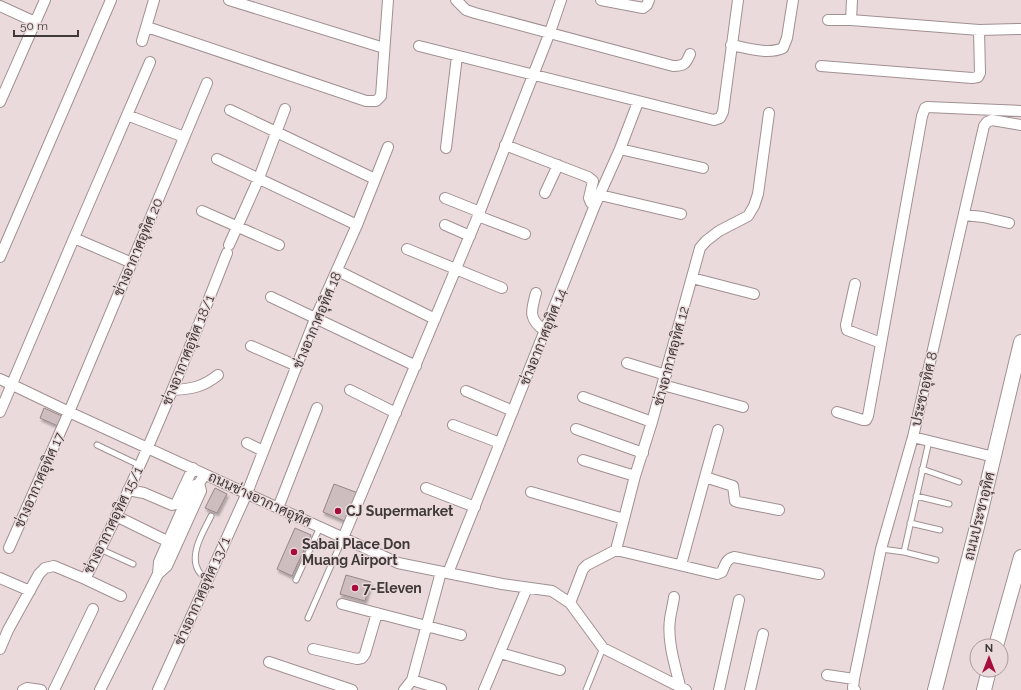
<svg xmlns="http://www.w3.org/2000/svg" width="1021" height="690" font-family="Raleway,Sarabun,sans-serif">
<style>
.building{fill:#cebdbe;stroke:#968687;filter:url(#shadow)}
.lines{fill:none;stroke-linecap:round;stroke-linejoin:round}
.lane-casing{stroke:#a19092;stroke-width:7}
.street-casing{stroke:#a19092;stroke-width:12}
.secondary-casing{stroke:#a19092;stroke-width:16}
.lane{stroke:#fff;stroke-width:5}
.street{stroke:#fff;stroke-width:10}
.secondary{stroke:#fff;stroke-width:14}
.poi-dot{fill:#a60c3c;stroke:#ebdadb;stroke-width:1.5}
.labels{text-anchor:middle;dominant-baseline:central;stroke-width:3;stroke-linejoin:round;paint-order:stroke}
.street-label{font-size:14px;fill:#40393a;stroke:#ebdadb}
.poi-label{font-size:14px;font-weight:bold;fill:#40393a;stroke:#ebdadb;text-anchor:start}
</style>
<defs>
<filter id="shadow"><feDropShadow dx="1.5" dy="3" stdDeviation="1" flood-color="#0004"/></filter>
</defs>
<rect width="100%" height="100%" fill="#ebdadb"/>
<path class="building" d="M44,408L64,417L60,427L40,418Z
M334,484L358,493L347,522L323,512Z
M215,488L227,494L217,513L205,508Z
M295,528L311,535L292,576L277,569Z
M346,575L371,582L365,601L340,594Z"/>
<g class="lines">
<g class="lane-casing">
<path id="lane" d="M929,441L904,552L936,560
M97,445L139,465
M922,469L959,482
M916,496L949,504
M910,523L940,530
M100,549L133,564
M881,549L904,552
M207,580C204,577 200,574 198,570C189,553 204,531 211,516
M296,580L320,527
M308,618L343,538
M586,690L603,648"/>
</g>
<g class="street-casing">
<path id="street" d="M229,0L384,48
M456,0L466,10L475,13L673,66C684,66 686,64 690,54
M601,0L643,8L647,5L649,0
M0,6L35,22
M828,20H851L979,30L1021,29
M851,20L852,0
M147,27L366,101H376L381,96L388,0
M142,41L154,0
M731,45C747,48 768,55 783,48L787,38L793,0
M419,46L714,120L720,118L723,112L738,0
M821,66L972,78L978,77L980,73L979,30
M0,102L45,0
M230,110L375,179
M127,115L184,137
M505,145L588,177L593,181L589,198L591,203L595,205
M446,148L457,56
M620,149L703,168
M217,159L357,225
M545,193L558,165
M600,195L681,214
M445,198L480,212
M202,211L279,245
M964,215L983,217L1009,223
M478,216L525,234
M445,225L470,236
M74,238L132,263
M229,245L259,178L285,109
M407,249L502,288
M0,257L111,0
M338,271L435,319
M692,278L754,294
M855,284L846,325L847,330L881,343
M536,293C531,311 528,319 545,331
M271,297L416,366
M251,346L297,366
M627,363L666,375
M0,379L69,412L398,563L502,584L552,591L570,603L603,648L686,690
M663,385L743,407
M173,390C192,389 203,387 218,375
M350,390L396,413
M466,391L513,411
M583,397L652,422
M0,412L74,238L150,62
M837,412L863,420H866L868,416L922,116L925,108L927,107L1021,111
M453,425L500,443
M576,429L643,453
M913,437L994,457
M247,443L263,451
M583,460L635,476
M705,477L718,430
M426,488L475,507
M128,490L144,493L172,505L176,504L193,468
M531,492L624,519
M278,508L317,408
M116,516L167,541
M343,538L478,216L550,32L561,0
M9,548L69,412L207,83
M616,550L717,574L722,572C725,565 726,559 734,557L819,574
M681,565L705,477L733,486L735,501L738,502L779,510
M441,572L412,680L441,689
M448,573L595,205L620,149L638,102
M158,574L159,562L192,487L199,483L202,479
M0,578L30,591
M85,579L121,596
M674,597C673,605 671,612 670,619C667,641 675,665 680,686
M570,603L583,569L587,565L616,550L635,476L652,422L700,248L706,241L719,231L748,216L754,206L758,194L769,113
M342,604L461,635
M0,649L8,630L39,574L45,568L54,566L85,579C140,474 184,363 227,253
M313,649L357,659L362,658L365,654L377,613
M500,653L560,670
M269,662L352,690
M827,675L854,679
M23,690L27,688L41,690
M54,690L93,609
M100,690L158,574L167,566L201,491L199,483
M158,690L247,493L315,319L357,225L388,147
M404,690L412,680
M484,690L527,588
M719,690L739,600
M750,690L763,634
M855,690L853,688L854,679L881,549L913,437L984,126L987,122L992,120L1021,125"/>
</g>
<g class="secondary-casing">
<path id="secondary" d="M996,646L1021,557
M935,690L978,523L1021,342
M984,690L989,670"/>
</g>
<use href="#lane" class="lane"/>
<use href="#street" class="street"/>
<use href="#secondary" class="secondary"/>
</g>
<g class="poi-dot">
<circle cx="338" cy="511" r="4"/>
<circle cx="294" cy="552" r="4"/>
<circle cx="355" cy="588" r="4"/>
</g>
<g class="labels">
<g class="street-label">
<text transform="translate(138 247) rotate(-67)">ช่างอากาศอุทิศ 20</text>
<text transform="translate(317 320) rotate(-67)">ช่างอากาศอุทิศ 18</text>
<text transform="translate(543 337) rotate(-68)">ช่างอากาศอุทิศ 14</text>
<text transform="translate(188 350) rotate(-68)">ช่างอากาศอุทิศ 18/1</text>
<text transform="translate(671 356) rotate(-75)">ช่างอากาศอุทิศ 12</text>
<text transform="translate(924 389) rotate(-77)">ประชาอุทิศ 8</text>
<text transform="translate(39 480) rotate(-66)">ช่างอากาศอุทิศ 17</text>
<text transform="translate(260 499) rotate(25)">ถนนช่างอากาศอุทิศ</text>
<text transform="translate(979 516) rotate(-76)">ถนนประชาอุทิศ</text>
<text transform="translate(113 520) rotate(-64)">ช่างอากาศอุทิศ 15/1</text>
<text transform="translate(202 591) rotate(-66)">ช่างอากาศอุทิศ 13/1</text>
</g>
<g class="poi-label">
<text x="346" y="511">CJ Supermarket</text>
<text x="302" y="544">Sabai Place Don<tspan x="302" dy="16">Muang Airport</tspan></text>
<text x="363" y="588">7-Eleven</text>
</g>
</g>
<g transform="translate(989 658)"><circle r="19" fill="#ebdadb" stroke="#a79a9b"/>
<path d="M0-3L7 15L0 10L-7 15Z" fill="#a60c3c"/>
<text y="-6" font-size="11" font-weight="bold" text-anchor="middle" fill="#40393a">N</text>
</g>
<path d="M14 30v6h64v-6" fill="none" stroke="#40393a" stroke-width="2"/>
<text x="20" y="30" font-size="12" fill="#40393a" stroke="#ebdadb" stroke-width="3" paint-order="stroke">50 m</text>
</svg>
